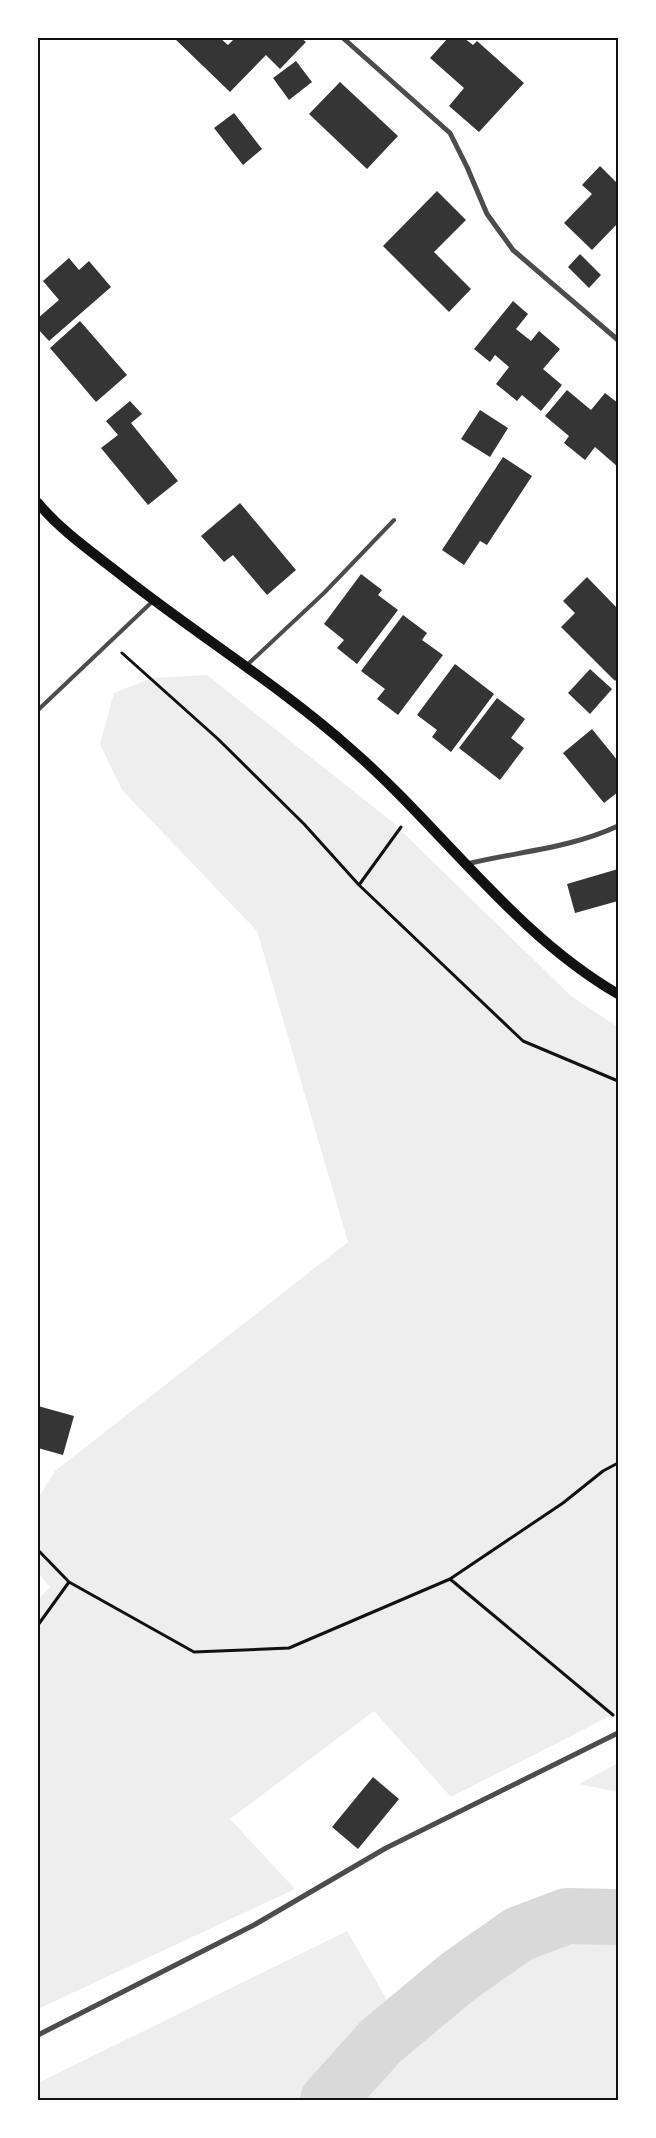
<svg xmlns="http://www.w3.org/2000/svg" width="656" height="2138" font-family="'Open Sans',sans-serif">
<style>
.green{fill:#eee}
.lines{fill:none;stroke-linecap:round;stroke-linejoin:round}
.river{stroke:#d9d9d9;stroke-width:56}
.building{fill:#353535}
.path{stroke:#111;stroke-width:3}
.service{stroke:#4c4c4c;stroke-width:4}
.minor{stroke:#4c4c4c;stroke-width:5}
.secondary{stroke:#111;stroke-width:10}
.neatline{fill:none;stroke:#111;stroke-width:2}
</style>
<rect width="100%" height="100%" fill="#fff"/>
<path class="green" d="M207,675L391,821L571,996L618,1027V1712L451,1797L374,1711L230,1819L295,1889L38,2009V1600L50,1587L38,1573V1498L55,1471L348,1242L257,931L122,790L100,744L114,693L152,678Z
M618,1763V1792L579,1784Z
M497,1929H618V2100H38V2083L347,1931L390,2005Z"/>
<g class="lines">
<path class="river" d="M328,2100L381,2041L459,1976L519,1934L567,1916L618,1917"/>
</g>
<path class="building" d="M174,38H220L228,45L235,38H301L306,42L280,69L266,55L230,92Z
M448,38H464L473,45L477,41L524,83L479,132L449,106L464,88L430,58Z
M296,61L312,82L289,100L273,78Z
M340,82L398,136L367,169L309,114Z
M234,113L262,149L243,165L214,128Z
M600,166L618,184V223L592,250L564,223L592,194L582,185Z
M437,191L466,220L434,252L471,289L449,312L383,246Z
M580,254L601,275L589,288L568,267Z
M69,258L79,270L89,261L111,287L49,341L38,329V318L59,300L43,281Z
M513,301L528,314L516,329L531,341L539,331L560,349L543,369L562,385L541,411L522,395L517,401L496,384L509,367L495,355L490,362L474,349Z
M80,321L127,375L96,402L50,348Z
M567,390L591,410L605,393L618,403V467L595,447L585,460L564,443L569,436L545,416Z
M130,401L142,414L131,423L178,481L148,505L101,448L118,435L106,421Z
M480,410L508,428L490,457L461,439Z
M503,457L532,476L487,545L480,541L464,565L442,550Z
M240,503L296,570L267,595L233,555L224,562L201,536Z
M361,574L382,590L378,595L398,610L357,664L337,648L344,640L324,624Z
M587,577L618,609V677L615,681L561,627L575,613L563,601Z
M403,615L427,633L422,640L443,655L398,715L377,699L385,689L361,671Z
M455,664L494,694L451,752L432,737L437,730L417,715Z
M590,669L612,689L590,714L568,693Z
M497,698L525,719L511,738L524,748L500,780L459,748Z
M592,729L618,761V792L604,803L563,753Z
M618,869V901L575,913L567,884Z
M38,1406L74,1416L63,1455L38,1448Z
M373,1777L399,1799L358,1849L332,1827Z"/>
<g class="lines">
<path class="path" d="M122,653L218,739L304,824L359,885L523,1041L618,1081
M359,885L401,827
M38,1550L69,1582L38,1625
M450,1579L613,1715
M69,1582L194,1652L289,1648L450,1579L563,1503L603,1471L618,1463"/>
<path class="service" d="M247,665L324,593L394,520
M38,710L154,600"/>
<path class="minor" d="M343,38L450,133L467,167L487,214L513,250L618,340
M467,864C520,851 568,849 618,826
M38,2035L254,1925L386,1848L618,1733"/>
<path class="secondary" d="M38,503C62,532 95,554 125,578C199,636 280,686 351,749C441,827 514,934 618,994"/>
</g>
<rect width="656" height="2138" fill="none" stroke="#ffffff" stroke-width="78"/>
<rect x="39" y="39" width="578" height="2060" class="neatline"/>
</svg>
